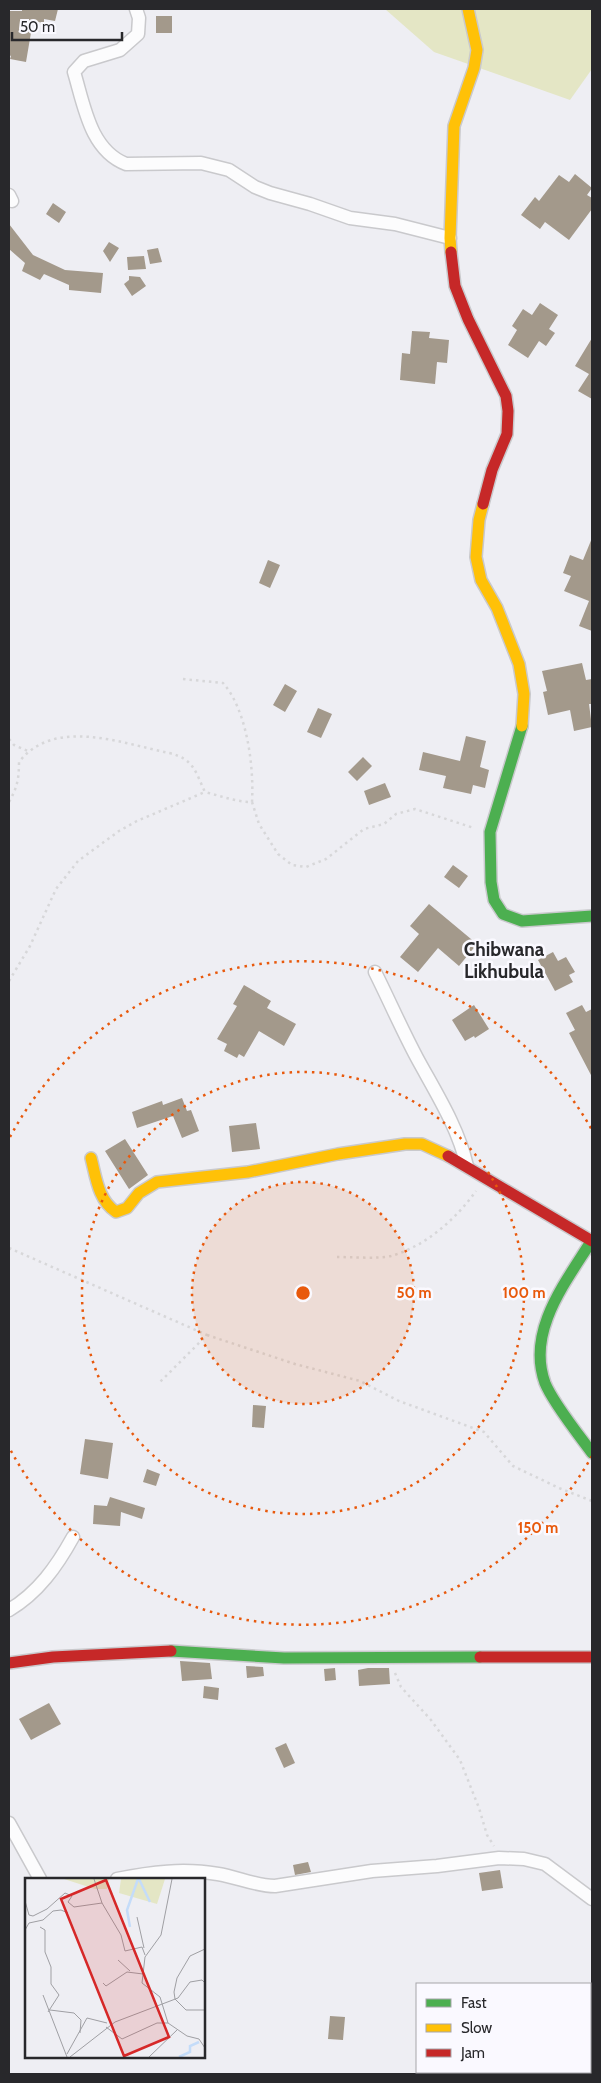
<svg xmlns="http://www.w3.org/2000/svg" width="601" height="2083" font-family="Cabin,sans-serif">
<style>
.green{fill:#e4e6c5}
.building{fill:#a3998b}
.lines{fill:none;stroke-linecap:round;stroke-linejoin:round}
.street-casing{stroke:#c9c9cc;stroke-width:15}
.fast-casing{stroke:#c9c9cc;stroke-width:14}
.slow-casing{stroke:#c9c9cc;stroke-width:14}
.jam-casing{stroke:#c9c9cc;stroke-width:14}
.path{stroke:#d7d7d9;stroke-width:2.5;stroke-dasharray:2.5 4;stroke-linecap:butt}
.street{stroke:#fcfcfd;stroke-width:12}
.fast{stroke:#4caf50;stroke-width:11}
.slow{stroke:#ffc107;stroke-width:11}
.jam{stroke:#c62828;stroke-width:11}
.ring{fill:none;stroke:#e8590c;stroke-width:2.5;stroke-dasharray:2.5 5}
.labels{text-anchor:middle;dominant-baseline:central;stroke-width:5;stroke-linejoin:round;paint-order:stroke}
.quarter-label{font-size:19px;font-weight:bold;fill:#28282b;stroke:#faf9ff}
.inset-river{fill:none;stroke:#c4dcf9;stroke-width:2.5}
.inset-road{fill:none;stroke:#9f9fa3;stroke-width:1}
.view{fill:#d62828;fill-opacity:0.15;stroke:#d62828;stroke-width:2.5}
.inset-edge{fill:none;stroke:#28282b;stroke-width:2.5}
.centre{fill:#e8590c;stroke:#faf9ff;stroke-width:2.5}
.ring-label{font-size:15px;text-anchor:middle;font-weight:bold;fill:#e8590c;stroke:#faf9ff;stroke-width:5;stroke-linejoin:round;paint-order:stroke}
</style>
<rect width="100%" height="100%" fill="#eeeef3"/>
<path class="green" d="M385,9H592V69L570,100L434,52Z"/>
<path class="building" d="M22,9H58L55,21L44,19V23L33,21L26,62L10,59L11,56L9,55V11H22Z
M156,16H172V33H156Z
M575,174L592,188L587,195L592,198V209L569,240L545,222L540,229L521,215L535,197L539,201L559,175L569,182Z
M53,203L66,212L59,223L46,214Z
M9,224L33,255L65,270L103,273L101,293L69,290V285L44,274L40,280L22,271L25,263L9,249Z
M109,242L119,248L110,262L103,251Z
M158,248L162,262L150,264L147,250Z
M144,256L146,269L128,270L127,257Z
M129,276L140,277L146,286L132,296L124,284L129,280Z
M540,303L558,315L549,329L555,333L546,346L539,341L528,358L508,345L517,330L512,326L523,309L532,315Z
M412,331L430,332L429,338L449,340L447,363L437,362L435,384L400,380L402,353L410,354Z
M592,338V399L578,391L589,374L575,366Z
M592,538V631L579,626L589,601L564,591L571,576L563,573L570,555L583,560Z
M268,560L280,565L270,588L259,583Z
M582,663L586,680L592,679V704H589L592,727L574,731L570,710L548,715L543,692L547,691L542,671Z
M285,684L297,691L285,712L273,705Z
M318,708L332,714L321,738L307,732Z
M466,736L486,741L480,767L489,770L485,788L473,785L471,794L443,788L446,776L419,770L423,752L460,761Z
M363,757L372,766L357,781L348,772Z
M385,783L391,797L369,805L364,791Z
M453,865L468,876L459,888L444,877Z
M429,904L477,944L459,966L438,948L418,972L400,957L419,934L410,926Z
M553,952L558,961L566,957L575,972L569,975L573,982L555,991L538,960Z
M244,985L271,1001L267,1008L296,1024L284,1046L259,1031L244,1057L239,1054L237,1058L224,1051L227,1044L217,1039L237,1006L233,1004Z
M474,1005L489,1029L475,1038L474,1036L465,1041L452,1020Z
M582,1005L586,1012L592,1009V1077L569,1033L575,1030L566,1013Z
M182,1098L187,1111L191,1110L199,1131L182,1138L173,1116L137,1128L132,1112L162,1101L163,1105Z
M256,1123L260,1149L232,1152L229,1126Z
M125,1139L148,1175L129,1189L105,1151Z
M253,1405L266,1406L264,1428L252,1427Z
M85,1439L113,1443L108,1479L80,1474Z
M147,1469L160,1474L156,1486L143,1482Z
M110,1497L145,1508L142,1519L121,1512L120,1526L93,1524L94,1505L107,1506Z
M180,1661L210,1663L212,1679L182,1681Z
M246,1666L263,1667L264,1676L247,1678Z
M335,1668L336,1680L325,1681L324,1669Z
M368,1668H389L390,1684L359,1686L358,1670Z
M204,1686L219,1688L218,1700L203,1698Z
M49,1703L61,1724L31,1740L19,1719Z
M286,1743L295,1763L284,1768L275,1748Z
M308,1862L311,1872L295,1875L293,1865Z
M500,1870L503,1888L482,1891L479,1873Z
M330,2016L345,2017L343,2040L328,2039Z"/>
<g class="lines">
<g class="street-casing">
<path id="street" d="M136,9L139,18L138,34L120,50L84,61L74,72C84,105 90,150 126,164L201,163L229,170L255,187L270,193L310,204L350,218L395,224L450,238
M9,195L12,201
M375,972C389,1000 402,1030 417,1058C436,1093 458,1127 467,1166
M9,1610C38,1593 57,1566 73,1537
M9,1823L40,1879
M117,1879C151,1872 184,1868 218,1874C237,1877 256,1886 275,1886L372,1871L437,1866L499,1858L524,1859L545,1864L592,1899"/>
</g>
<g class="fast-casing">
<path id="fast" d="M522,726L490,832L491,882L494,900L503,914L522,921L592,916
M592,1240C566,1282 526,1331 545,1383C553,1403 579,1435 592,1453
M171,1651L284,1658L480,1657"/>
</g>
<g class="slow-casing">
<path id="slow" d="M451,252L450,238L454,126L474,68L477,50L468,9
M483,504L479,520L476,557L481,580L497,608L519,664L524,694L522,726
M91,1158C96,1177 98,1200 116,1212L127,1208L139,1193L157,1182L248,1172L338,1154L405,1144H422L448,1156"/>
</g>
<g class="jam-casing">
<path id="jam" d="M451,252L455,286L468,319L506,396L508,411L507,434L492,470L483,504
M448,1156L592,1241
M480,1657H592
M9,1663L53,1657L171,1651"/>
</g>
<path class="path" d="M183,679L223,683C247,710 254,766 252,802
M9,739L14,745L28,751
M9,802C17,788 19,779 19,762C54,717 121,743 169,753C194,759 195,771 205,792C221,796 236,802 252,802L259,824L278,854L292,865L306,867L326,859L364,829L384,824L396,814L415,809L474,828
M9,981L30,946L56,889L78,861L119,831L137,821L205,792
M9,1248L207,1335L159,1383
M337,1257C351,1257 378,1259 391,1256C426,1246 456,1219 476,1191
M207,1335L295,1364L360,1381L399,1401L484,1432L513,1466L559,1488L592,1501
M395,1673L401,1687L431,1720L460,1760L479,1808L487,1835L494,1846"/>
<use href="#street" class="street"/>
<use href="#fast" class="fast"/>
<use href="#slow" class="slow"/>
<use href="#jam" class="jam"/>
</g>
<circle cx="303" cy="1293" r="111" fill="#e8590c" fill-opacity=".12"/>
<g class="ring">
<circle cx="303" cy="1293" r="111"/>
<circle cx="303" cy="1293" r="221"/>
<path d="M592 1456A332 332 0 0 1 10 1449M10 1137A332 332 0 0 1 592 1130"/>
</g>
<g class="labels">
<g class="quarter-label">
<text x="504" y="949">Chibwana<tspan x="504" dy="22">Likhubula</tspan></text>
</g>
</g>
<g transform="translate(25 1878)">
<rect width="180" height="180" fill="#eeeef3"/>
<path d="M39,1H84L82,11H70ZM96,1H140L132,26L94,15Z" fill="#e4e6c5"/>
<path class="inset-river" d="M114,1L125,24M105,49L102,32L113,1M154,179L165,174V168L174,164"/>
<path class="inset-road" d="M69,1L77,25L96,57L100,73L117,69L120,77M147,1L136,57L120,79L117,105L135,119L143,145L162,158L174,161L180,170M0,23L4,37L8,38L22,31L40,15L47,18L43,24L49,29L77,25M112,39L119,70M15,49L20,52V74L26,89V106L34,117L23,134M0,52L4,45L18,42L28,33L36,32L43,35M180,71L165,78L152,100L149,114L150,121L161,132H180M93,82L105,93M78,105L81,108L102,94L118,96M18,117L42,179M25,132L49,135L56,142L55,155M81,149L97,161L132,145H143M42,176L62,140L82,145M45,179L90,144L153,120L165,104L177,102L180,105M124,179L152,152"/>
<path class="view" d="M81,2L144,159L99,178L36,21Z"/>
<rect width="180" height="180" class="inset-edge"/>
</g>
<circle cx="303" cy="1293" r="8" class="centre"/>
<g class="ring-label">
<text x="414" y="1298">50 m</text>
<text x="524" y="1298">100 m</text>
<text x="538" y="1533">150 m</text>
</g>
<rect width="601" height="2083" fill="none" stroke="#28282b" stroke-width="20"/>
<rect x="416" y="1983" width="175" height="90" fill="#faf9ff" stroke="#a6a5aa"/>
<rect x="426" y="1999" width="25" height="8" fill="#4caf50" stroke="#a6a5aa"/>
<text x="461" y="2008" font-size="15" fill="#28282b">Fast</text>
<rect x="426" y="2024" width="25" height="8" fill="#ffc107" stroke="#a6a5aa"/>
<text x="461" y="2033" font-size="15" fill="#28282b">Slow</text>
<rect x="426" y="2049" width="25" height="8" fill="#c62828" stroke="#a6a5aa"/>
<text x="461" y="2058" font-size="15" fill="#28282b">Jam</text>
<path d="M12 32v8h110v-8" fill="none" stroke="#28282b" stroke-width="2.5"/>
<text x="20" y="32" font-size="15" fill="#28282b" stroke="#faf9ff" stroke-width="4" paint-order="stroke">50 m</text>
</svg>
